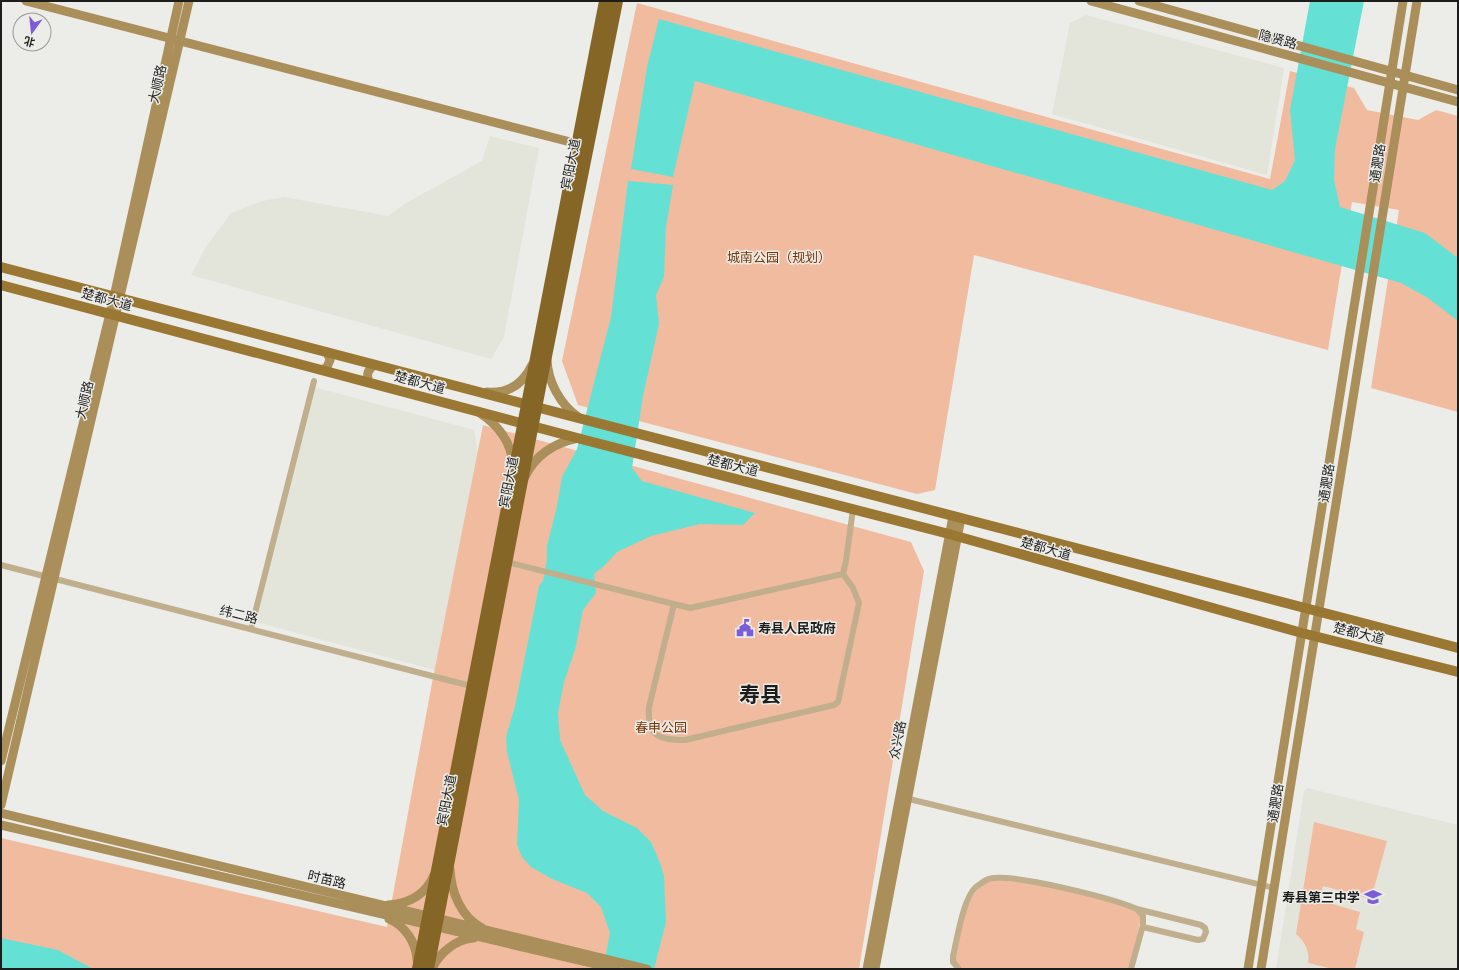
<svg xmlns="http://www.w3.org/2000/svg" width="1459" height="970" font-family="Lato,'Noto Sans SC',sans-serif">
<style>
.built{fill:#e3e5da}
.green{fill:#f1bba0}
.water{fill:#64e1d4}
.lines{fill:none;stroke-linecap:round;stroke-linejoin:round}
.street{stroke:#c1ae8c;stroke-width:6}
.secondary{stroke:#ab8f5b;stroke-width:9}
.primary{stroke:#9a7834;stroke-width:10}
.highway{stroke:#866626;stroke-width:12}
.labels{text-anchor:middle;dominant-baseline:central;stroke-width:3;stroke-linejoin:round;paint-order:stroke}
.street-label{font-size:13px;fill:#1d1d1c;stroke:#ecece9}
.park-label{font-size:13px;fill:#7a3200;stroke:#ecece9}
.poi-label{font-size:13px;font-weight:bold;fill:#1d1d1c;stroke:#ecece9;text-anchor:start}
.town-label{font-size:21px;font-weight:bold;fill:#1d1d1c;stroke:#ecece9}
</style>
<rect width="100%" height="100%" fill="#ecece9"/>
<path class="built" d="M1086,15L1284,68L1267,175L1052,114L1070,23Z
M490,136L539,148L504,337L491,359L191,275L206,247L231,213L262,201L284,197L388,216L406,203L482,161Z
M314,387L474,430L481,472L442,672L252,621Z
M1307,788L1458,825V969H1276L1304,791Z"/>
<path class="green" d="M637,3L1270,179L1290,71L1354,88L1367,110L1418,120L1436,110L1458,116V412L1371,388L1399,210L1352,202L1328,350L974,255L935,490L917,494L578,405L562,361Z
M483,425L911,542L924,571L859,969H1V838L387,927L432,683Z
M1314,822L1387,841L1371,899L1323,886L1319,900L1360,912L1356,929L1364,932L1355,969H1333L1308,963C1310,951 1305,942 1296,934Z
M1010,880L1059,888L1127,907L1137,912L1141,918L1130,969H963L956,962L955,958C960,935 965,888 991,881C997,880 1004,880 1010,880Z"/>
<path class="water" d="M1310,1H1364L1335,149L1334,180L1340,207L1425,233L1458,258V321L1428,298L1401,283L695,81L673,177L631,169L647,67L659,19L1272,190L1285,181L1295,160L1290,110Z
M628,181L673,185L666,227L664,277L656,295L659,324L643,396L632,468L642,481L755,513L743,525L700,524L651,536L617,552L604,566L594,574L596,593L583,610L575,650L564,682L558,713L560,740L585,795L603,811L637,828L651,842L660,863L664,876L666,922L654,969H603L610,933L601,907L587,893L552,879L531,867L522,857L517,845L519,800L507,752L506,737L515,706L539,586L543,581L547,560V546L557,506L562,477L577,449L611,317Z
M1,938L58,950L93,969H1Z"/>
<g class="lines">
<path class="street" d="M507,562L690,608L843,574L846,561L853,509
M1,565L471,686
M674,604L649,707C647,736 658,740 685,740L834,705L838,702L859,603L853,588L843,574
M252,625L314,381
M905,798L1274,888
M1137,909L1201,925L1205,928L1206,932L1203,939L1198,940L1143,927
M959,969L953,962V956C957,940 963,898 976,887C979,885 985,880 989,879C1011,872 1114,899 1137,909L1143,916V925L1131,969"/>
<path class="secondary" d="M26,1L582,145
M1091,1L1458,102
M1139,1L1458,90
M547,360C548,382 560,404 578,417
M322,370L327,367L330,360L327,352
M369,382C366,374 368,370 374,365
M487,392C509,394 523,384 532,365
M480,413C498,425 511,442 513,464
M525,477C535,455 554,443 578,438
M1,761L114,297L179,1
M1,805L189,1
M1,813L647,969
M1,825L617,969
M450,869C451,892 461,917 482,928
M388,905C408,904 426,895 434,875
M389,919C405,926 416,942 417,960
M432,969C439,953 456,939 474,938
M867,969L953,516
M875,969L961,518
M1248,969L1403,1
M1261,969L1417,1"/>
<path class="primary" d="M1,267L1458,648
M1,285L581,439L949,534L1302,633L1458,672"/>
<path class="highway" d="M418,969L605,1
M428,969L546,356L617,1"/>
</g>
<defs>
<g id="civic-bare" transform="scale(1.38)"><path d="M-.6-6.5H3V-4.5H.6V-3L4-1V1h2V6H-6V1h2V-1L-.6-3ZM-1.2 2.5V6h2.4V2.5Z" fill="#7a5dd7" stroke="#ecece9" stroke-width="2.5" paint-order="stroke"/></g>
<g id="school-bare" transform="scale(1.38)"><path d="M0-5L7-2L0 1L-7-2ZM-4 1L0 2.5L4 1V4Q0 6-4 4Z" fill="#7a5dd7" stroke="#ecece9" stroke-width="2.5" paint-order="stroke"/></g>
</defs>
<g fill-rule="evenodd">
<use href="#civic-bare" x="745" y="628"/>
<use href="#school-bare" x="1373" y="897"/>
</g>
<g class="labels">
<g class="street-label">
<text transform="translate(1278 39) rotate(15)">隐贤路</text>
<text transform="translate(157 84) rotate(-77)">大顺路</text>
<text transform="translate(1377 163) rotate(-81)">通淝路</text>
<text transform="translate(570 164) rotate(-79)">宾阳大道</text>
<text transform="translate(107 299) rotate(15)">楚都大道</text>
<text transform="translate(420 382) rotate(15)">楚都大道</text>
<text transform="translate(84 400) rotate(-77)">大顺路</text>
<text transform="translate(733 465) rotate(14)">楚都大道</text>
<text transform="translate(508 482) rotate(-79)">宾阳大道</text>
<text transform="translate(1326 483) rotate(-81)">通淝路</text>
<text transform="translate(1046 548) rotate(16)">楚都大道</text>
<text transform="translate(239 614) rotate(14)">纬二路</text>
<text transform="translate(1359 633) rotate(14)">楚都大道</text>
<text transform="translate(897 740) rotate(-79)">众兴路</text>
<text transform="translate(446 800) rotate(-79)">宾阳大道</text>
<text transform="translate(1275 803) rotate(-81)">通淝路</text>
<text transform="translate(327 879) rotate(14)">时苗路</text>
</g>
<g class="park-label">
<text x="779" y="257">城南公园（规划）</text>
<text x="661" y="727">春申公园</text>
</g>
<g class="poi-label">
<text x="758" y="628">寿县人民政府</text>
<text x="1360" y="897" text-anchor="end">寿县第三中学</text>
</g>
<g class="town-label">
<text x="760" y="693">寿县</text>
</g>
</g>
<rect width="1459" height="970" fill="none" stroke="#1d1d1c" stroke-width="4"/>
<g transform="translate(32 32) rotate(195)"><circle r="19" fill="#ecece9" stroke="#999997"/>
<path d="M0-3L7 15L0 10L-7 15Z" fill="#7a5dd7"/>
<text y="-6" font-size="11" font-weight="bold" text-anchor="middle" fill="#1d1d1c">北</text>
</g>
</svg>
